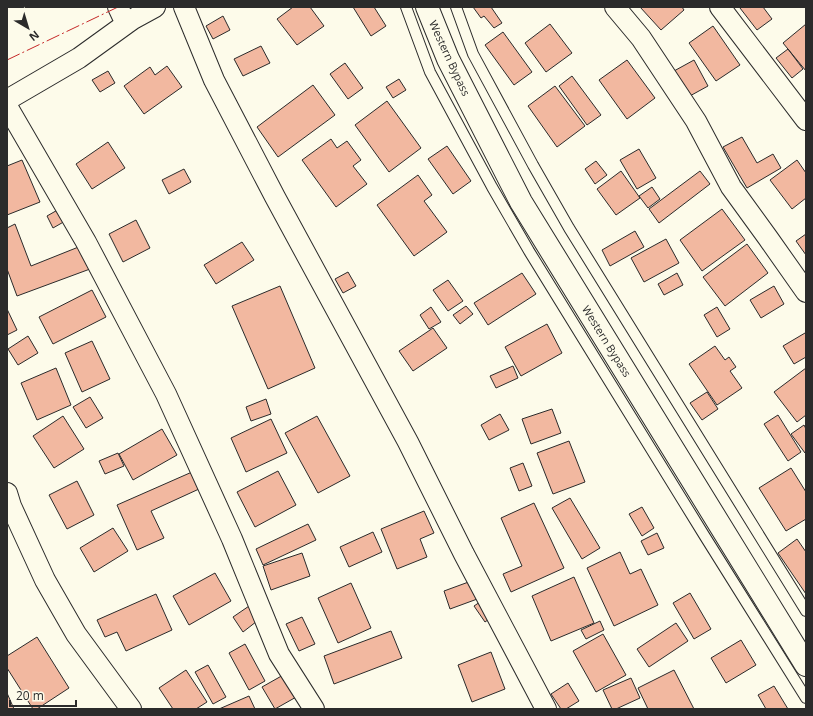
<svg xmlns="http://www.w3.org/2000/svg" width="813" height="716" font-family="'Open Sans',sans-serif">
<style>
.building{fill:#f2b8a0;stroke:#2b2b2b}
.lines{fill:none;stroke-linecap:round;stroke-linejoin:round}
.service-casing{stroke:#2b2b2b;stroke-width:12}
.minor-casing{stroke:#2b2b2b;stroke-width:22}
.primary-casing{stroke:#2b2b2b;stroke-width:24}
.service{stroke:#fdfbea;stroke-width:10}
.minor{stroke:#fdfbea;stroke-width:20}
.primary{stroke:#fdfbea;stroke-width:22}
.power{stroke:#c62828;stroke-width:1;stroke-dasharray:14 3 2 3;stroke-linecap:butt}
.labels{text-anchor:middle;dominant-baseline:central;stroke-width:3;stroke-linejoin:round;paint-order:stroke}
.street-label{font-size:11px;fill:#2b2b2b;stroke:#fdfbea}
</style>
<rect width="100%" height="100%" fill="#fdfbea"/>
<path class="building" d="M293,7H310L324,26L297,45L277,19Z
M353,7H374L386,26L371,36Z
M473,7H491L502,23L494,28L484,16L481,18Z
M640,7H682L684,10L661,30Z
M740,7H763L772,19L757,30L740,8Z
M223,16L230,30L213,39L206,26Z
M550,24L572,53L546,72L525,43Z
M806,24V71L783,43Z
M713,26L740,65L716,81L689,43Z
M503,32L532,72L514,85L485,45Z
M261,46L270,63L243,76L234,59Z
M788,49L803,69L792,78L776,58Z
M627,60L655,98L627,119L599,80Z
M694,60L708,86L688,97L674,71Z
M345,63L363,88L348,99L330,74Z
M167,66L182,87L144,114L124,86L150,67L155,75Z
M108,71L115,83L100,92L92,80Z
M572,76L601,115L587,125L559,86Z
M399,79L406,90L393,98L386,87Z
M313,85L335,115L278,157L257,127Z
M555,86L585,126L557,147L528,106Z
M387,101L421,148L389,172L355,125Z
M742,137L757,163L773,154L781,168L747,188L723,147Z
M331,139L337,148L347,141L361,160L353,166L367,184L336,207L302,160Z
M108,142L125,168L92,189L76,164Z
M447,146L471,181L453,194L428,159Z
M639,149L656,178L637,189L620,160Z
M22,160L40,202L7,215V166Z
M797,160L806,173V198L792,209L770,180Z
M596,161L607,175L595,184L585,169Z
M184,169L191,182L169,194L162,180Z
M621,171L640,198L616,215L597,189Z
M700,171L710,184L659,223L649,209Z
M418,175L432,195L424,201L447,232L414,256L377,205Z
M652,187L660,199L648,208L639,196Z
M61,208L67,220L53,228L47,216Z
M722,209L745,240L702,271L680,240Z
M136,220L150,248L123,262L109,234Z
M15,224L31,266L81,246L90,269L17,296L7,269V228Z
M635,231L644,247L610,266L602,250Z
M806,234V255L796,241Z
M666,239L679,263L644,282L631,258Z
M242,242L254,260L216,284L204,265Z
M747,244L768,273L725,306L703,277Z
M348,272L356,286L343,293L335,279Z
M522,273L536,294L488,325L474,303Z
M677,273L683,285L664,295L658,284Z
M448,280L463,301L448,311L433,290Z
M280,286L315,368L268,389L232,306Z
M774,286L784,304L761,318L750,300Z
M92,290L106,317L53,344L39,317Z
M466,306L473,314L460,324L453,315Z
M431,307L441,322L429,329L420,315Z
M717,307L730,329L717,337L704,315Z
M7,309L17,330L7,335Z
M547,324L562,353L521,376L505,347Z
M433,328L447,348L413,371L399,351Z
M805,333L806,334V357L794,364L783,346Z
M28,336L38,353L18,365L8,349Z
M92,341L110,379L82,392L65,353Z
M715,346L725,360L729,357L736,367L730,371L742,388L717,405L689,364Z
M513,366L518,378L496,388L490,376Z
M56,368L71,405L37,420L21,383Z
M806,368V415L797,422L774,392Z
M707,392L718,409L702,420L690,403Z
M90,397L103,418L86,428L73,407Z
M266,399L271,414L251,421L246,407Z
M552,409L561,433L531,444L522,419Z
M500,414L509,430L489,440L481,425Z
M778,415L801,452L788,461L764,424Z
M63,416L84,449L54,468L33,436Z
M317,416L350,476L318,493L285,433Z
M271,419L287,453L246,472L231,438Z
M804,425L806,429V452L805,453L791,434Z
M162,429L177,455L133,480L119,454Z
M569,441L585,482L553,494L537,453Z
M118,453L124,466L105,474L99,461Z
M523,463L532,486L519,491L510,468Z
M791,468L806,492V519L786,531L759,488Z
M278,471L296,505L255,527L237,492Z
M192,472L199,489L151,511L164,538L137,550L117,505Z
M77,481L94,515L67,529L49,495Z
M570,498L600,548L582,559L552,508Z
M534,503L564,568L511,592L503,574L522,566L501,518Z
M642,507L654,528L642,536L629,514Z
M424,511L434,533L420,539L427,557L397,569L381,529Z
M308,524L316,540L263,565L256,549Z
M113,528L128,551L94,572L80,548Z
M373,532L382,552L349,567L340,547Z
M657,533L664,548L648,555L641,541Z
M797,539L806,552V594L778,553Z
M620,552L630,574L641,569L658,605L614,626L587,568Z
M302,553L310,576L271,590L263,566Z
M215,573L231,601L189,625L173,596Z
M574,577L594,623L551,641L532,596Z
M474,580L480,598L450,609L444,591Z
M351,583L371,628L338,643L318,598Z
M690,593L711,629L694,639L673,603Z
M156,594L172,630L126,651L117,632L105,637L97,620Z
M486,598L496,614L485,622L474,606Z
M252,604L261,618L243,632L233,617Z
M302,617L315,644L299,651L286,624Z
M600,621L604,630L586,639L581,630Z
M676,623L688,641L649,667L637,649Z
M391,631L402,658L334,684L324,656Z
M603,634L626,675L596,692L573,651Z
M37,637L69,688L37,709H33L7,668V656Z
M741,640L756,665L726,683L711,658Z
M245,644L265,681L249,690L229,653Z
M491,652L505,689L472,702L458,665Z
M208,665L226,697L213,704L195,672Z
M186,670L207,702L196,709H173L159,688Z
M674,670L694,709H648L638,688Z
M285,674L298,696L275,709L262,687Z
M631,678L640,698L616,709H612L603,690Z
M568,683L579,701L566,709H561L551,694Z
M774,686L788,709H766L758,695Z
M7,693L14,709H7Z
M249,696L255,709H219Z"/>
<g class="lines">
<g class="service-casing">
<path id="service" d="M406,7L430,72L492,187L529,251L704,535L806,698
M456,7L473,54L533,165L569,228L806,611"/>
</g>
<g class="minor-casing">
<path id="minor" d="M118,7L126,24
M184,7L214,80L275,197L408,442L464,554L546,709
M615,7L641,38L696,121L731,187L768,238L806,292
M720,7L806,120
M7,100L79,58L133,19L155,7
M7,106L86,242L166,394L232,539L279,654L314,709
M7,493L11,506L45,580L76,634L131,709"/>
</g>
<g class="primary-casing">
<path id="primary" d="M427,7L448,59L521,202L806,665"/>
</g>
<use href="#service" class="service"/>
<use href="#minor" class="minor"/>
<use href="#primary" class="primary"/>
<path class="power" d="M7,60L118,7"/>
</g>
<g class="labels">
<g class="street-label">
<text transform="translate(450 58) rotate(65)">Western Bypass</text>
<text transform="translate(607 341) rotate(58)">Western Bypass</text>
</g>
</g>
<rect width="813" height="716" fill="none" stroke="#2b2b2b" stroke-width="16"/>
<g transform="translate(28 28) rotate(142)" stroke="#fdfbea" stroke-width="3" paint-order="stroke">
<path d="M0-3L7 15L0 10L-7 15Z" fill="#2b2b2b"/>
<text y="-6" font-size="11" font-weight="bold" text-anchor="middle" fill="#2b2b2b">N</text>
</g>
<path d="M10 700v6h66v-6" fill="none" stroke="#2b2b2b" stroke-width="2"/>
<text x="16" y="700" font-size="12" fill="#2b2b2b" stroke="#fdfbea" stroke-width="3" paint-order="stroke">20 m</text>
</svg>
